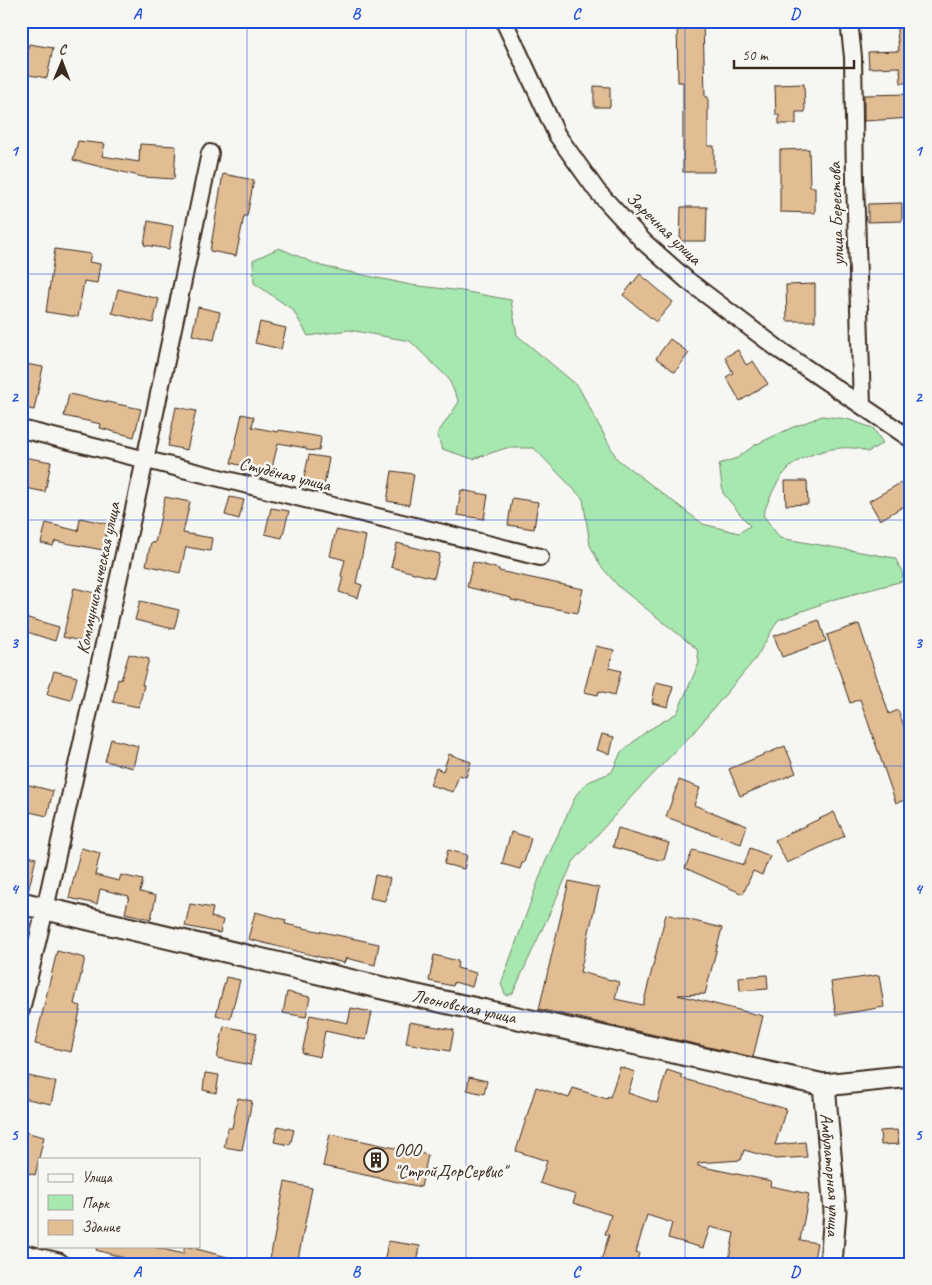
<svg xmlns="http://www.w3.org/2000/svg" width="932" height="1285" font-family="Caveat,sans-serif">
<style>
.green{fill:#a7e7b0;stroke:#718867}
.building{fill:#e2bd93;stroke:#3b2a1e}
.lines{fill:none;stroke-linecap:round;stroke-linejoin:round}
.minor-casing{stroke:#3b2a1e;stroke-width:20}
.tertiary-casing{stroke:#3b2a1e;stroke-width:25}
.minor{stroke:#f6f6f2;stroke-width:16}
.tertiary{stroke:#f6f6f2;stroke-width:21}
.grid{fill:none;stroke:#1d4ed8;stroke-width:1;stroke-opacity:0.55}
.labels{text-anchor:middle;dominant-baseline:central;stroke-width:5;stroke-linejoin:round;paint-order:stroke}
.street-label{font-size:18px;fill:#3b2a1e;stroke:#f6f6f2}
.poi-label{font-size:18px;fill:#3b2a1e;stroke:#f6f6f2;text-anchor:start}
.neatline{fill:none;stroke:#1d4ed8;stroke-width:2}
.grid-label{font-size:16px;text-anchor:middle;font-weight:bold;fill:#1d4ed8}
</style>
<rect width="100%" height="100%" fill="#f6f6f2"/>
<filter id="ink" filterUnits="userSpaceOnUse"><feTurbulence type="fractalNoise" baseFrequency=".02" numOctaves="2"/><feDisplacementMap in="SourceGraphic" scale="10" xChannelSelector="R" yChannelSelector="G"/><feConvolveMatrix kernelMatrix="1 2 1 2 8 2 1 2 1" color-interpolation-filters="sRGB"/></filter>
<g filter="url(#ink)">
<path class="green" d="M279,248L321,266L411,285L462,291L511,300L517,335L578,386L617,459L703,524L739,533L750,526L723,493L719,464L737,458L755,445L791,428L822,416L847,419L873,428L883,443L868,452C863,450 858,448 853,448C832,446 801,455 787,470C775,483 769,499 763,515L780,538L895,558L902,571L903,581L835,599L778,620L756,658L693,733L633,795L573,862L513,993L506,996L501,984L514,948L544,865L576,795L586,783L612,772L621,752L647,731L677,713L699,663L697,649L619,587L600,565L590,545L583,499L534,448H506L473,459L442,449L437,434L459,402L448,378L410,341L349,330L308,336L293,310L254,283L253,260Z"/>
<path class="building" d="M677,21H703L705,97H708V146H714V172H683V82H678Z
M896,21H911V83H901L900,67L869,68L868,52L899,51Z
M29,44L53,48L47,78L24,74Z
M804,84L805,112H796V124H779V115H776L775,85Z
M594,86L610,87V107H594Z
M911,94V118L864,121V95Z
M78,141L105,144L102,156L139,162L140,144L176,146L174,179L143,177L73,160Z
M809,149L810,187H815V213L780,212V150Z
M223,174L254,180L247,216H244L236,256L210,251Z
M902,203V221L868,222V204Z
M681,207H707L706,241H680Z
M148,221L173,226L169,249L144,245Z
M55,249L91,254L89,262L100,264L97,283L84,281L78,317L46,312Z
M640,274L673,302L656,322L623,295Z
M815,284V321H787L786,285Z
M118,289L159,299L153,323L112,313Z
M198,307L220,312L214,340L192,335Z
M260,322L286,328L281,349L255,343Z
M670,339L689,353L675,372L656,358Z
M738,350L746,365L753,361L768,384L740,401L726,377L733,373L725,357Z
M25,364L43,367L34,410L21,407V373L23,374Z
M69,394L141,409L134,437L100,428L101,424L64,416Z
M176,407L196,411L187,450L168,446Z
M242,414L254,417L252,427L278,432L279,430L321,437L319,451L306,450V448L278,443L271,472L231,463Z
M309,455L329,458L324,486L303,482Z
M24,457L51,462L45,492L21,487V469Z
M392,471L414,474L409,505L387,501Z
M911,477V502L880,520L869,501Z
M785,481H807L808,504L786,505Z
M461,490L488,495L484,519L457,515Z
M165,497L190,502L183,533L212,538L210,551L186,547L180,573L146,565L151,542L155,543Z
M230,497L244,500L239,519L225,515Z
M512,498L538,502L534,529L508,525Z
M271,508L289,511L282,538L265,534Z
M80,518L108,524L103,550L55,541L53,546L41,543L46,523L78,531Z
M336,530L366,536L356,583L362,585L358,598L339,592L343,577L341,576L345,560L330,556Z
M397,543L440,554L434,578L391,567Z
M473,562L499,569V571L583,589L578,613L511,600V598L467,587Z
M74,588L100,594L89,643L63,637Z
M140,601L179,610L174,629L135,620Z
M21,616L59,627L55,641L21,630Z
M819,620L826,641L782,657L774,636Z
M859,624L889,714L898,710L911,745V798L896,803L860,699L850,703L827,635Z
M596,646L614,650L609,668L621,671L615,695L599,691L598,695L584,692Z
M129,654L149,659L142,685H144L139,707L113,702L118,679L121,680Z
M54,671L77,677L71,700L47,694Z
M656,682L673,686L668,707L652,703Z
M602,734L614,737L610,754L597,750Z
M111,739L138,746L133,768L105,761Z
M785,746L796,773L740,796L729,769Z
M449,754L471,762L466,777L459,775L453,792L430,785L436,768L443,771Z
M679,780L700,788L694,805L747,826L741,844L666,817Z
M21,783L53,791L47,816L21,810Z
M834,812L845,836L787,863L775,840Z
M618,828L669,843L664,860H659L613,847Z
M511,832L531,838L524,863H522L520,869L502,864Z
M81,848L100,853L95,875L119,881L121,875L143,880L140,892L156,896L151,919L125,913L129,896L100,889L97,904L69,898Z
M750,848L770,856L762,875L753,871L743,894L685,868L693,850L744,865Z
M448,850L467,855L464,869L444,864Z
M21,854L36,858L28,892L21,891Z
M375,875L390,878L385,901L370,898Z
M569,881L599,888L580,972L619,982L615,999L643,1005L666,914L722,928L705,994L678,995L763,1016L753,1057L539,1009Z
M190,904L213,908L211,917L223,920L220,933L185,926Z
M255,912L286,920L285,924L379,944L375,965L346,958L344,963L248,939Z
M57,951L85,958L74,1004L81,1006L71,1052L35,1044Z
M434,955L458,961L457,968L476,973L472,987L454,982L453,986L429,981Z
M767,975L768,989L740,991L739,977Z
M879,975L884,1007L836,1015L831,982Z
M226,977L240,980L230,1019L216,1015Z
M287,992L310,997L306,1017L283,1013Z
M351,1008L372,1012L366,1040L325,1031L320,1057L302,1053L310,1015L348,1023Z
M410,1022L454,1030L450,1051L406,1043Z
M224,1026L257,1033L250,1065L217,1058Z
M620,1067L635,1072L628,1093L657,1103L667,1070L682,1075L681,1078L786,1109L775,1145L805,1142L807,1157L776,1159L744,1150L741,1160L698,1163V1166L771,1181L770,1186L809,1194L800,1240L817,1243L813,1264H728L734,1233L710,1227L703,1248L668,1238L672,1223L647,1215L636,1252L639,1253L636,1264H600L609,1235L605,1234L611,1215L573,1203L576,1195L540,1183L547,1161L516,1151L536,1087L569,1098L573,1088L607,1099L608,1096L610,1097Z
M205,1073L219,1075L216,1093L203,1090Z
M28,1076L56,1082L51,1104L23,1098Z
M469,1077L487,1081L484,1094L467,1090Z
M238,1098L252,1101L242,1150L224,1147L228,1128H232Z
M278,1126L294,1130L290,1145L274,1142Z
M897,1130L899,1144L881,1145L880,1131Z
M21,1131L44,1137L35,1175L21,1171Z
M330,1134L428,1155L421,1187L323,1166Z
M285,1182L312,1188L297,1264H269Z
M388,1241L420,1246L417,1264H384Z
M97,1246H150L183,1254L185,1246L235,1259V1264H145L96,1250Z"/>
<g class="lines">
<g class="minor-casing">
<path id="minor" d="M504,21L557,135L597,191L644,242L687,280L781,351L911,439
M849,21L853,57L855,180L862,405
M21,429L540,557
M21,1010L45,909L145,460L210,153"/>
</g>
<g class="tertiary-casing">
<g id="tertiary">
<path id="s1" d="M21,903L408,994L824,1085L911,1076"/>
<path id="s2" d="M824,1085L835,1211L831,1264"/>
<path d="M21,1255L58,1264"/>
</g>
</g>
<use href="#minor" class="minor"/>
<use href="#tertiary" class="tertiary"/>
</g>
</g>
<path class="grid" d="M247,21V1264M466,21V1264M685,21V1264M21,274H911M21,520H911M21,766H911M21,1012H911"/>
<defs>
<g id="building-ring" transform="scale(1.25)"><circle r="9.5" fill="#f6f6f2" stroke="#3b2a1e" stroke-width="1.5"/><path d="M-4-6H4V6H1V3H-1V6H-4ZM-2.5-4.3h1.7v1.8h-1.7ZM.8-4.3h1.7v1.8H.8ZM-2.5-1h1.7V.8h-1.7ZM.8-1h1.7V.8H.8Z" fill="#3b2a1e"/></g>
</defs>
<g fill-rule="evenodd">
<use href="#building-ring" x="376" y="1160"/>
</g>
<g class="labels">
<g class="street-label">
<text transform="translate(836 214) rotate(-92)">улица Берестова</text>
<text transform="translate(664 228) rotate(44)">Заречная улица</text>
<text transform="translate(285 474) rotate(14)">Студёная улица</text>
<text transform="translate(98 578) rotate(-78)">Коммунистическая улица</text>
<text stroke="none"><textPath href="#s1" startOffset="455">Леоновская улица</textPath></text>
<text stroke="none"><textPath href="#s2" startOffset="90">Амбулаторная улица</textPath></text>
</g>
<g class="poi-label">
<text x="394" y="1150">ООО<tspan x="394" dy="21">"СтройДорСервис"</tspan></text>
</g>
</g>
<rect width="932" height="1285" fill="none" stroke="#f6f6f2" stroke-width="55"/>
<rect x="38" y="1158" width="162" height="90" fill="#f6f6f2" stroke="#aba49d"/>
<rect x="48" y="1174" width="25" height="8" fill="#f6f6f2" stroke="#aba49d"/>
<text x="82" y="1182" font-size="15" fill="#3b2a1e">Улица</text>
<rect x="48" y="1195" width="25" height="15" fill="#a7e7b0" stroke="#aba49d"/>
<text x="82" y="1208" font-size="15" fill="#3b2a1e">Парк</text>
<rect x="48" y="1220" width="25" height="15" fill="#e2bd93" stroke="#aba49d"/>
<text x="82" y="1232" font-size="15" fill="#3b2a1e">Здание</text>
<g transform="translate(62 62) rotate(1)" stroke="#f6f6f2" stroke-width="4" paint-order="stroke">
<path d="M0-4L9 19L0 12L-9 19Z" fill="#3b2a1e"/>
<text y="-8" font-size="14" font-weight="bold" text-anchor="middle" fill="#3b2a1e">С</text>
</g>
<path d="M734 60v8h120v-8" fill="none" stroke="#3b2a1e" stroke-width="2.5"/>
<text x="742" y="60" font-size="15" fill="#3b2a1e" stroke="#f6f6f2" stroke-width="4" paint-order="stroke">50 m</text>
<rect x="28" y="28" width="876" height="1230" class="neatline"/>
<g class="grid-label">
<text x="137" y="19">A</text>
<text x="356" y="19">B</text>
<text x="576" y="19">C</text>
<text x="795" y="19">D</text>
<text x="14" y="156">1</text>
<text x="918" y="156">1</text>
<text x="14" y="402">2</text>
<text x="918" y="402">2</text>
<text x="14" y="648">3</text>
<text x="918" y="648">3</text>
<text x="14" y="894">4</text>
<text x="918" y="894">4</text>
<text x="14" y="1140">5</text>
<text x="918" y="1140">5</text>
<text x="137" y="1277">A</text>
<text x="356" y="1277">B</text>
<text x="576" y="1277">C</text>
<text x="795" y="1277">D</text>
</g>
</svg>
